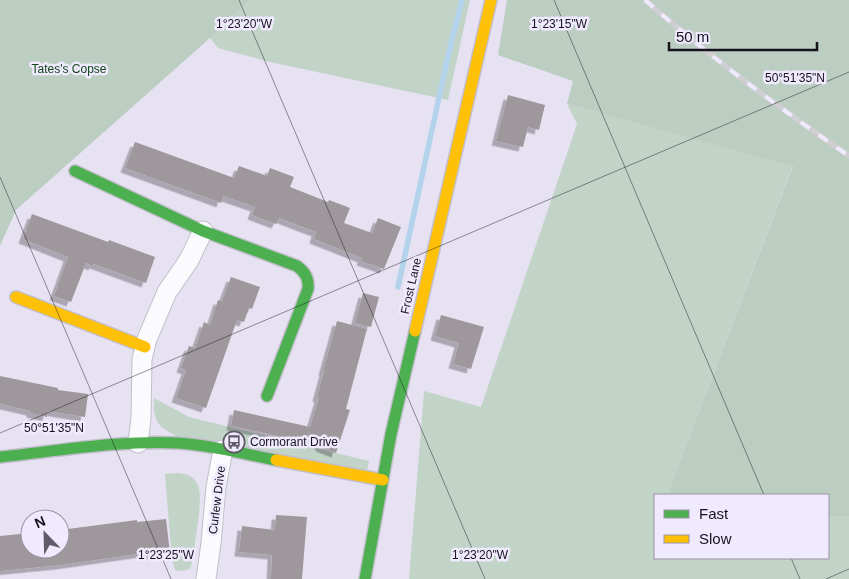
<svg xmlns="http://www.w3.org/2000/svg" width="849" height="579" font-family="Arial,sans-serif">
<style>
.green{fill:#c2d3c8}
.forest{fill:#bccdc1}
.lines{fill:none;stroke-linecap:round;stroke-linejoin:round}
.stream{stroke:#b3d2eb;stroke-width:5.5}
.building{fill:#9e979b;filter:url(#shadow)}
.street-casing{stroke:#c2beca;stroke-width:21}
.fast-casing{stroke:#c2beca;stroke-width:14}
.slow-casing{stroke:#c2beca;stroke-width:14}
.street{stroke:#fbfbfd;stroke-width:19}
.fast{stroke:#4caf50;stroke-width:11}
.slow{stroke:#ffc107;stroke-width:11}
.rail-casing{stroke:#cfced2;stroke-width:5.5}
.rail{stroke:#efeafd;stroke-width:4;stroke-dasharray:11;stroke-linecap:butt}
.ticks{fill:none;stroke:#16131d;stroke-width:1;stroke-opacity:0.45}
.labels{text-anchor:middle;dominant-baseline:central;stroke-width:5;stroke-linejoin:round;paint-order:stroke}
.park-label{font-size:12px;fill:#104619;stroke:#efeafd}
.street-label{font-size:12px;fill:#16131d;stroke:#efeafd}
.poi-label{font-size:12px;fill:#16131d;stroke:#efeafd;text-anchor:start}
.ticks-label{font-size:12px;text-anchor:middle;fill:#16131d;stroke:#efeafd;stroke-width:5;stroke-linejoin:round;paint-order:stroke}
</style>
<defs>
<filter id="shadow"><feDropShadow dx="-4.5" dy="4.5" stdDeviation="0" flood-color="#0004"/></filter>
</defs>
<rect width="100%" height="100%" fill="#e7e2f2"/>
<path class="green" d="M250,0H470L448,100L270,62L218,48L210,38Z
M567,104L793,165L667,495H655V558H828V516H849V579H409L424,391L481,407L577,124Z
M154,398L189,417L369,461L367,471L177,436C157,427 153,420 154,398Z
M179,473C187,474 194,476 198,485C204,497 194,547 192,563L190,569L182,571L175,570L172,560L165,474Z"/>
<path class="forest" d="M0,0H250L210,38L16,210L0,246Z
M507,0H849V516H828V495H667L793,166L567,104L573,81L498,55Z"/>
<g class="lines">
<path class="stream" d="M398,287L450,47L462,0"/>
</g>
<path class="building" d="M508,95L545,105L539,130L528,127L523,147L496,141Z
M135,142L234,178L239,166L267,176L270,168L294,177L290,187L328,202L329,200L350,208L344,223L372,233L378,218L401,227L384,269L361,261L362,258L314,239L316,232L279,218L276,224L252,215L255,207L223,196L221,203L125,168Z
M32,214L108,242L109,240L155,257L146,283L94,264L93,266L86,263L71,302L54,296L68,257L23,239Z
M231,277L260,287L252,309L249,308L244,322L237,320L206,408L176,398L186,370L181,368L189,346L195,348L204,322L210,325L218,300L222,301Z
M363,293L379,297L371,327L355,323Z
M441,315L484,327L471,369L453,364L459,343L435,336Z
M337,321L367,329L346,409L350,410L336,453L320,447L321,445L231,426L234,410L310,427L319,398L317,397L324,371H323Z
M0,376L58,388V390L88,394L85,417L48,411L47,417L31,413V411L0,404Z
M276,515L307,517L302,579H271L272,555L239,552L242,526L275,530Z
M166,519L170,553L145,556L144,553L61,565L0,571V536L30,533V549H60V530L137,520V522Z"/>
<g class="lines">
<g class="street-casing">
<path id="street" d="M138,443L141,418L142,359L147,339L167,292L189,260L203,231
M206,579L211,543L216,487L223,450"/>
</g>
<g class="fast-casing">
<path id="fast" d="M75,171L203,231L297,266C305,272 309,278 308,289L267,396
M0,457C57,451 121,440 178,443C211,445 244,454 276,460
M365,579L391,434L415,331"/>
</g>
<g class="slow-casing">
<path id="slow" d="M16,297L145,347
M415,331L491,0
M276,460L383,480"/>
</g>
<use href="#street" class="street"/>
<use href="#fast" class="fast"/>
<use href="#slow" class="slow"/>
<g class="rail-casing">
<path id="rail" d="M645,0C710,57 778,107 849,156"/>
</g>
<use href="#rail" class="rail"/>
</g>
<path class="ticks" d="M239,0L485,579M554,0L764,495M0,177L171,579M0,433L849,72M791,558L800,579M826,579L849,569"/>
<defs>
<g id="bus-ring" transform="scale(1.125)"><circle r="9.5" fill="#efeafd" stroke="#5f5b68" stroke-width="1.5"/><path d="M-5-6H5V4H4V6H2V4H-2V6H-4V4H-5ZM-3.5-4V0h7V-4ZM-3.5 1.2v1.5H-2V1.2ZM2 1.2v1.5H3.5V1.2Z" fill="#5f5b68"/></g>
</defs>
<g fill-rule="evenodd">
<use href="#bus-ring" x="234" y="442"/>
</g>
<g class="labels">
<g class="park-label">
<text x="69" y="69">Tates's Copse</text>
</g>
<g class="street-label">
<text transform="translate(411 286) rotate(-77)">Frost Lane</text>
<text transform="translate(217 500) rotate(-83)">Curlew Drive</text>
</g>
<g class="poi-label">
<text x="250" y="442">Cormorant Drive</text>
</g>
</g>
<g class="ticks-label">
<text x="244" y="28">1°23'20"W</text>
<text x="559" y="28">1°23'15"W</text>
<text x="795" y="82">50°51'35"N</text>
<text x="54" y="432">50°51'35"N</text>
<text x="166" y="559">1°23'25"W</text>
<text x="480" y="559">1°23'20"W</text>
</g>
<rect x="654" y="494" width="175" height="65" fill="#efeafd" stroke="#9894a3"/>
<rect x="664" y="510" width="25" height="8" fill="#4caf50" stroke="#9894a3"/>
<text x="699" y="519" font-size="15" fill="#16131d">Fast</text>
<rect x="664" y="535" width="25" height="8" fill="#ffc107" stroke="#9894a3"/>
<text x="699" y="544" font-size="15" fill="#16131d">Slow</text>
<g transform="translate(45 534) rotate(337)"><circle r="24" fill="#efeafd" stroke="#9894a3"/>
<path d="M0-4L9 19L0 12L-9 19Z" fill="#5f5b68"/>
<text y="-8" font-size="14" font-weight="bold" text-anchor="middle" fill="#16131d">N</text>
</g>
<path d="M669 42v8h148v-8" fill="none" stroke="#16131d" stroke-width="2.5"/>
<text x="676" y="42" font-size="15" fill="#16131d" stroke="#efeafd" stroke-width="4" paint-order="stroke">50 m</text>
</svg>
